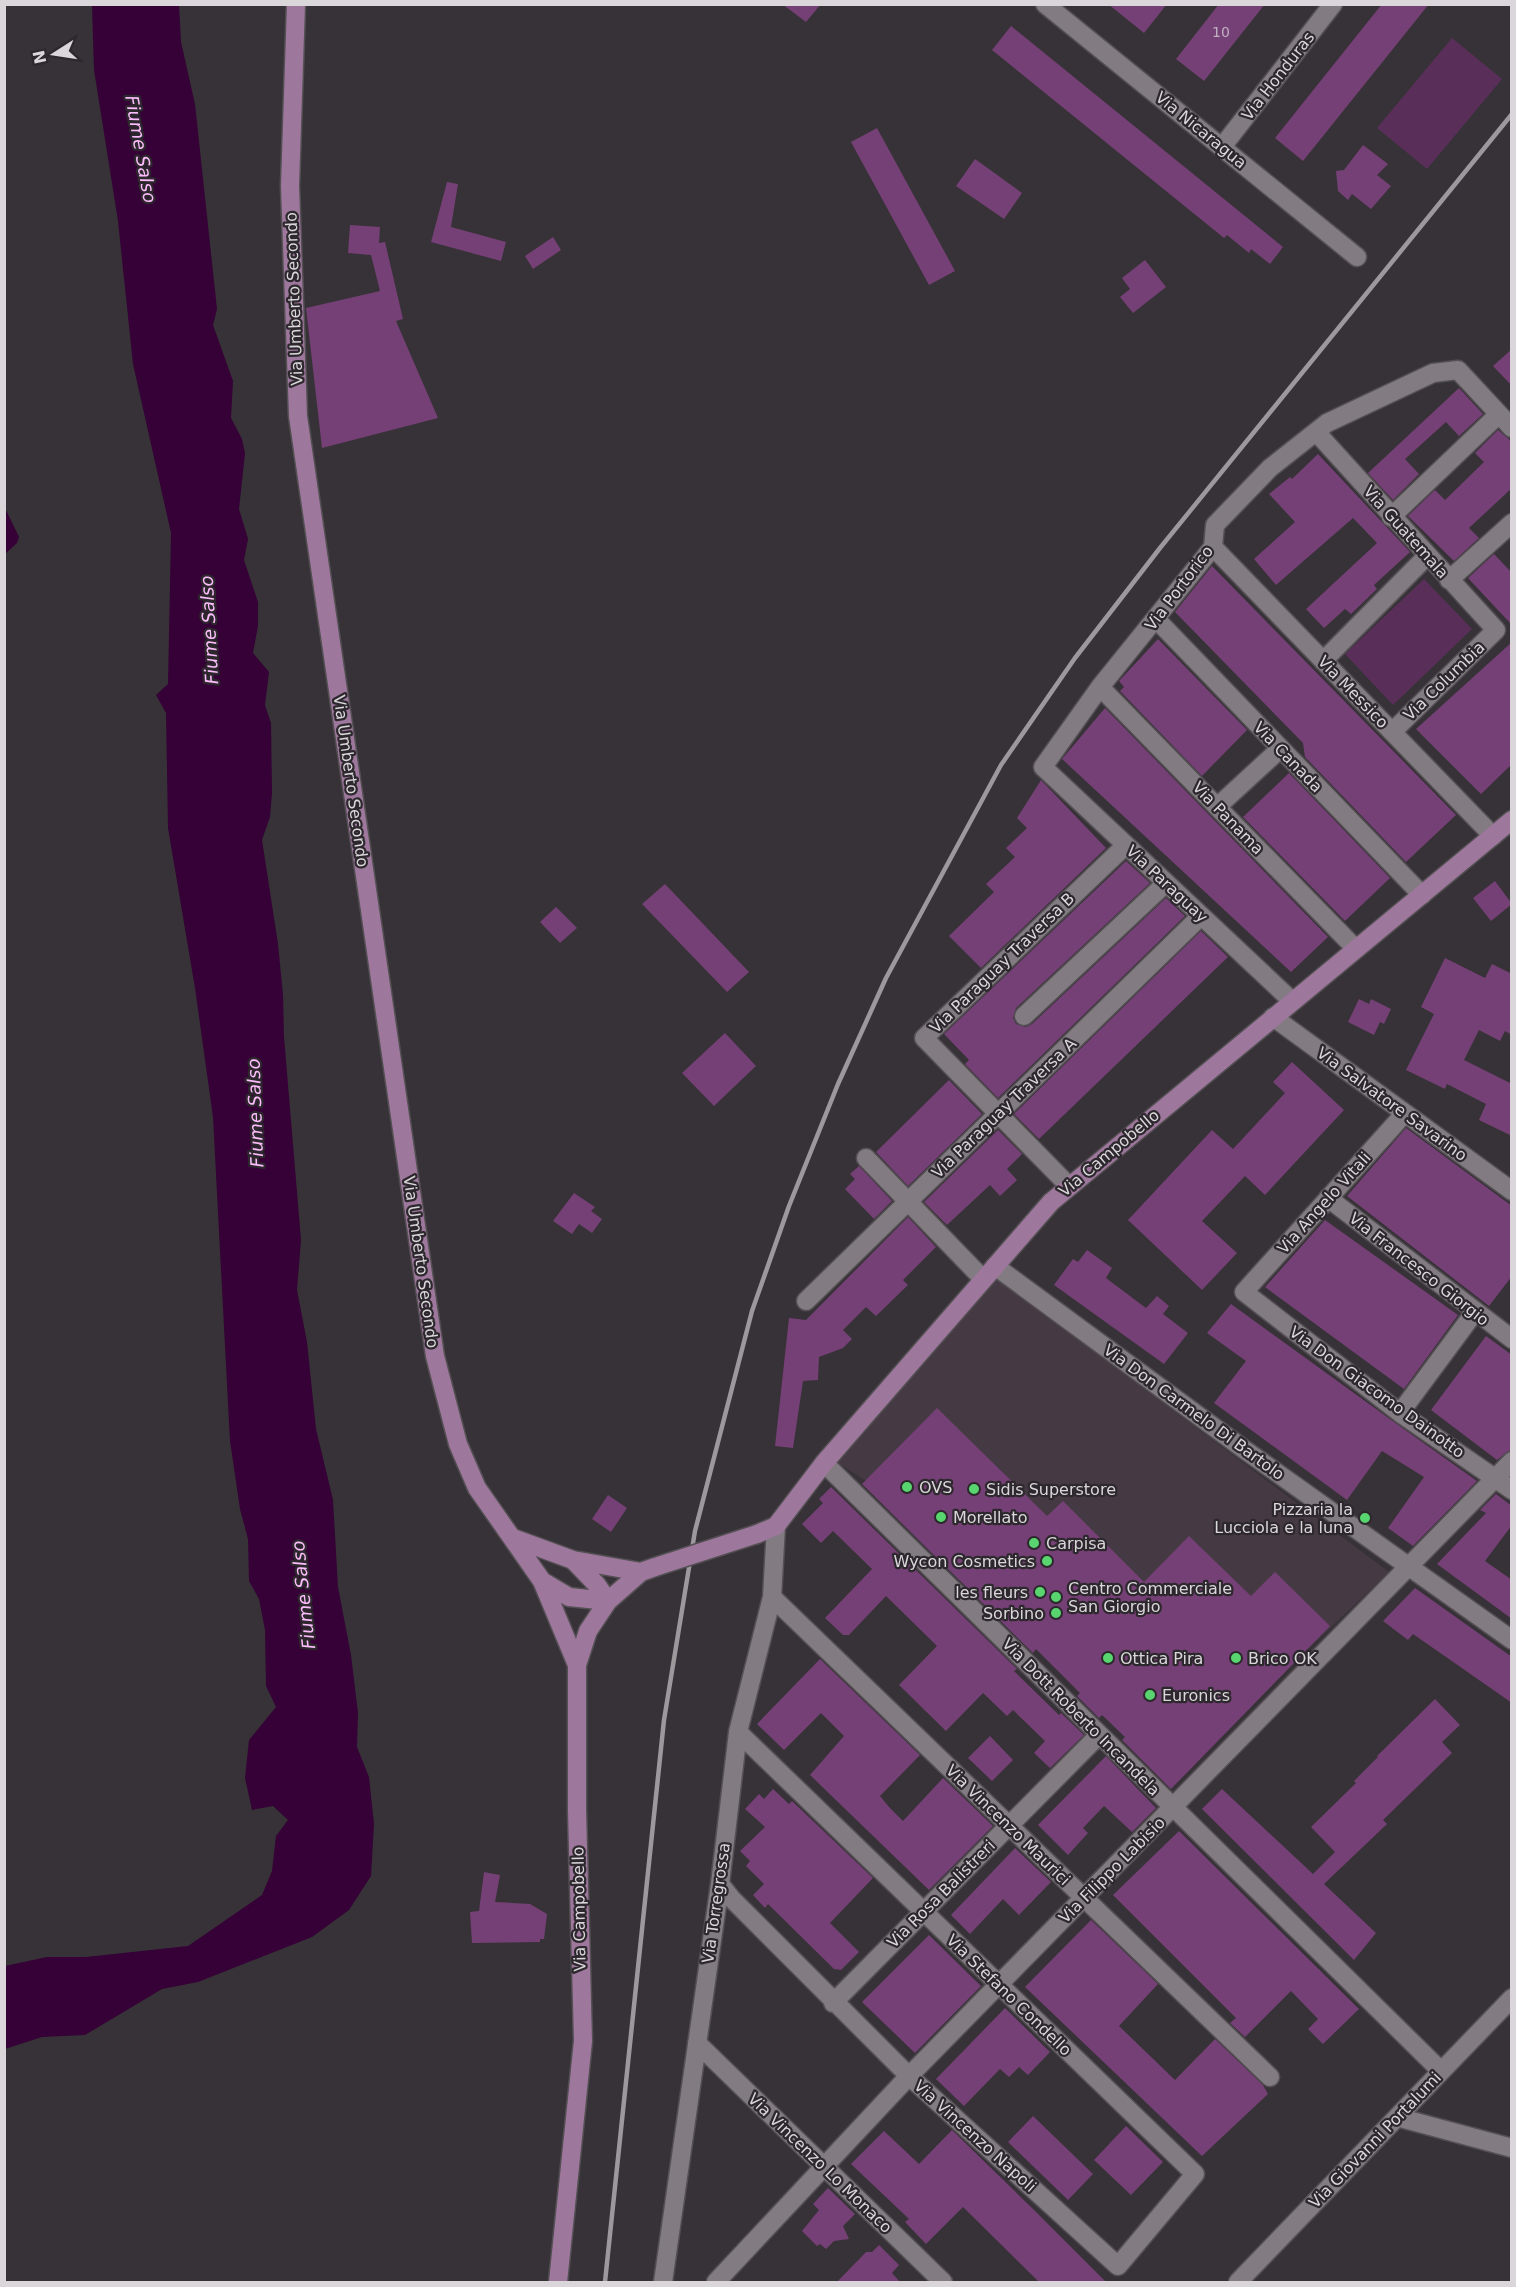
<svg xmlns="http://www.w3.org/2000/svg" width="1516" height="2287" font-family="'DejaVu Sans',sans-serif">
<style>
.built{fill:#453a44}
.green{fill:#592f59}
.water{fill:#350136}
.building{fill:#754075}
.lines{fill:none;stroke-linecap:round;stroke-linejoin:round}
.minor-casing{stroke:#534f53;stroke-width:21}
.major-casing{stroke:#534f53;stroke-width:21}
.minor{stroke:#827b81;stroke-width:18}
.major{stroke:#9e779d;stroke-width:18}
.rail{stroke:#9c989c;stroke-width:4.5}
.major-bridge-casing{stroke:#534f53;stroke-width:21;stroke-linecap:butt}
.major-bridge{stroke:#9e779d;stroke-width:18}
.poi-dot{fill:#59d56f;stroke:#2d282d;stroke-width:2}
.labels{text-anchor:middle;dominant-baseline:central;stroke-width:4.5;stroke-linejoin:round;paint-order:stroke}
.number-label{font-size:14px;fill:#c1b0c1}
.street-label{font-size:16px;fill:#dad6da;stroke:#2d282d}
.poi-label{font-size:16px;fill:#dad6da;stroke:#2d282d;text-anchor:start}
.water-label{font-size:18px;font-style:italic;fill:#fdbdfc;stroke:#2d282d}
</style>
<rect width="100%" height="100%" fill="#373237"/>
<path class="built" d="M992,1275L1389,1572L1306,1651L1174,1785L866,1481L834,1460Z"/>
<path class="green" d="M1452,38L1502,79L1427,169L1377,128Z
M1424,579L1472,629L1393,705L1345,654Z"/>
<path class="water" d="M92,5H179L181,42L195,104L217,309L213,325L233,381L231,418L242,439L245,453L239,509L248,539L244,560L258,602V626L253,653L269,672L265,705L271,723L272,793L270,817L262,840L278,944L283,995L284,1037L301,1240L297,1290L307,1342L316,1429L333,1500L338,1587L351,1655L358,1713L357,1747L369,1777L374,1824L371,1876L349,1910L312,1937L198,1982L162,1989L85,2035L42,2037L5,2049V1966L47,1957H86L188,1946L262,1895L272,1871L276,1836L288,1820L273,1806L252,1810L245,1778L249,1740L276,1707L266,1686L265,1630L259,1599L249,1581L248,1539L240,1509L230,1441L213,1117L195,988L168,828L166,713L156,695L168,684L171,533L133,364L118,221L94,70Z
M5,508L19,537L17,543L5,554Z"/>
<path class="building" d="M782,4H821L806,22Z
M1108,4H1167L1144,33Z
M1219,4H1265L1204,81L1176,59Z
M1382,4H1429L1303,161L1275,138Z
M1011,26L1283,247L1270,264L1251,249L1249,253L1227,235L1224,238L992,50Z
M877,128L955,271L929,285L851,142Z
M1363,145L1388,164L1377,175L1391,186L1371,209L1352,194L1348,200L1338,191L1336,171L1344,170Z
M975,159L1022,193L1004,219L956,186Z
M447,182L458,184L451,227L506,242L501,261L431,242Z
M350,225L380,227L379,243L385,242L403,319L396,321L438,418L322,448L306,308L380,291L371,255L348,253Z
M553,237L561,250L533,269L525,256Z
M1145,260L1166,287L1133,313L1120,297L1130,289L1122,278Z
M1512,349V386L1493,366Z
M1459,388L1483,414L1459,436L1446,422L1405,459L1419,474L1393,500L1368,473Z
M1498,430L1512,442V488L1469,528L1479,538L1454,561L1408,516L1435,490L1445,500L1484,462L1475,453Z
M1318,454L1410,552L1374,585L1377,589L1351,614L1345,609L1324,628L1306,609L1377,543L1353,518L1276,585L1254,559L1295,522L1269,494L1290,477L1292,479Z
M1494,554L1512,573V625L1468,578Z
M1212,566L1456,815L1406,862L1305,757L1303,743L1175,612Z
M1158,639L1247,730L1202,776L1120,691L1124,687L1119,681Z
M1512,642V764L1481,794L1416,729Z
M1105,708L1328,937L1291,972L1062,759Z
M1289,773L1390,878L1345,921L1243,817Z
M1041,780L1106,848L981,968L949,936L994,892L986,884L1015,857L1006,848L1027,828L1017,818Z
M1126,861L1150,883L1016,1008L1013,1018L1016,1024L1026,1027L1032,1024L1166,898L1185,916L998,1098L965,1064L969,1060L944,1034Z
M1495,881L1512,904L1491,921L1473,898Z
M665,884L749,972L727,992L642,904Z
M556,907L577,928L560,943L540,922Z
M1201,931L1228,957L1039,1139L1014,1114Z
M1445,958L1485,978L1492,964L1512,974V1035L1505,1031L1500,1041L1479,1030L1464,1060L1512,1084V1136L1479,1120L1486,1104L1447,1084L1445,1089L1406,1070L1434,1014L1421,1007Z
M1359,999L1369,1004L1371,999L1391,1009L1384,1024L1380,1022L1374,1035L1348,1022Z
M725,1033L756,1066L714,1106L682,1073Z
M1292,1062L1344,1110L1265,1195L1245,1176L1202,1221L1237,1253L1202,1290L1128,1220L1212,1130L1233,1149L1285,1093L1273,1082Z
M949,1080L982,1114L908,1186L876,1152Z
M1406,1128L1512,1206V1276L1489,1306L1347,1196Z
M998,1130L1022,1154L1007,1169L1017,1180L1000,1196L990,1185L947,1225L924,1202Z
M859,1166L892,1201L874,1219L845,1189L855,1179L850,1174Z
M574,1193L595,1207L591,1211L602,1219L592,1233L579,1224L572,1234L553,1221Z
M908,1217L936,1247L903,1280L908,1285L876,1316L866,1307L843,1330L852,1339L843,1348L819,1357L818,1380L803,1381L793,1448L775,1446L789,1318L806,1320Z
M1325,1220L1458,1315L1404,1389L1265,1287Z
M1087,1250L1112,1268L1106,1278L1146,1308L1157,1296L1169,1306L1163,1314L1188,1333L1164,1364L1054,1285L1073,1259L1078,1262Z
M1231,1304L1394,1422L1477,1481L1413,1546L1388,1528L1424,1477L1382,1451L1347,1500L1214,1403L1246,1361L1207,1333Z
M1486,1336L1512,1355V1449L1497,1460L1431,1410Z
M937,1408L1047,1516L1063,1501L1144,1582L1189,1536L1251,1596L1275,1572L1330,1626L1171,1789L1122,1740L1125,1737L1102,1715L1099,1718L1077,1696L1080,1693L1036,1649L1033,1653L862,1484Z
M831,1487L1017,1669L1014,1671L1059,1715L1061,1713L1084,1735L1050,1768L1034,1753L1045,1741L1013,1710L1007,1716L983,1693L946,1731L899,1685L937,1646L886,1596L849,1635H843L825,1618L872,1569L833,1531L821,1543L802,1524L823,1503L819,1499Z
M1496,1494L1512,1506V1525L1485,1561L1512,1580V1619L1437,1564L1486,1513L1480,1510Z
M608,1495L627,1508L611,1532L592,1519Z
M1415,1588L1512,1657V1703L1413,1634L1408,1640L1383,1621Z
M820,1659L920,1755L880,1796L889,1807L903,1821L943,1778L993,1826L929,1890L810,1775L844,1736L821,1713L784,1750L757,1724Z
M1435,1699L1460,1725L1442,1742L1452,1753L1383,1820L1387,1824L1324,1884L1376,1933L1354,1960L1202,1809L1222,1789L1313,1874L1335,1852L1311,1827L1356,1783L1354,1781L1378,1757L1377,1756Z
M990,1736L1013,1760L992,1781L968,1758Z
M1106,1756L1156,1808L1132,1832L1104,1806L1083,1828L1088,1833L1068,1855L1038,1825Z
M773,1789L789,1804L792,1801L873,1878L830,1923L859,1952L841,1970L834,1969L768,1904L765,1908L753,1895L764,1884L746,1866L750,1861L740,1851L765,1827L745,1809L759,1794L764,1799Z
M1179,1831L1359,2009L1323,2044L1308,2029L1318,2019L1291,1991L1245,2037L1230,2023L1236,2018L1113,1895Z
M1015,1848L1051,1882L1019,1915L1003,1899L970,1934L951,1915Z
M484,1872L500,1875L495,1902L530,1904L547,1914L544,1939H540V1942L472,1943L470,1912L479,1911Z
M1091,1920L1158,1984L1119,2026L1175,2080L1215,2039L1263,2085L1268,2094L1202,2156L1025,1987Z
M929,1935L981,1986L915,2053L862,2002Z
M1005,2008L1050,2052L1028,2075L1019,2067L1009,2077L1000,2069L964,2106L936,2079Z
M1033,2116L1093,2174L1068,2200L1008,2142Z
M1126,2126L1163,2162L1131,2195L1094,2160Z
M952,2130L1032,2208L1107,2283H1040L963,2207L926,2244L905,2222L909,2219L851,2164L884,2131L919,2164Z
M828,2188L855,2214L843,2226L849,2239L834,2241L826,2249L820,2244L817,2246L802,2231L819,2210L813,2204Z
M879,2245L899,2265L892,2273L901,2283H836L866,2252H872Z"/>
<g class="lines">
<g class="minor-casing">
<path id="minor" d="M1045,4L1357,257
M1222,147L1333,4
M1317,433L1496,630L1392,732
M1391,517L1499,414
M1213,547L1493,836
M1449,580L1512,523
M1156,619L1422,895
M1323,661L1427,556
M1100,687L1356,949
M1217,807L1280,749
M1292,1001L1043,767L1100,687L1213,547L1215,525L1270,468L1327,423L1433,373L1458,370L1512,428
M1024,1016L1166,883
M1273,1017L1512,1191
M1405,1113L1244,1292L1400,1413L1512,1490
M866,1158L983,1279
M1069,1186L924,1038L1126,845
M1328,1198L1512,1339
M995,1266L1245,1450L1512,1640
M806,1301L1201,916
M1400,1413L1474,1313
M824,1463L1441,2071
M772,1597L1270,2077
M720,1884L732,1899L909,2076L1118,2266L1195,2174L738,1732
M833,2003L1099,1735
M697,2043L943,2282
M1397,2117L1512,2148
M663,2282L720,1884L738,1732L772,1597L776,1526
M716,2282L909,2076L1512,1461
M1238,2282L1512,1998"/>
</g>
<g class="major-casing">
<path id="major" d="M296,4L290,186L298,416L435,1356L458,1444L477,1488L542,1581L577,1665
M757,1534L776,1526L824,1463L1051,1202L1512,820
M513,1538L573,1560L597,1585L608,1601
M573,1560L641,1572
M542,1581L569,1597L608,1601
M558,2282L583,2041L577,1810V1665L588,1631L608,1601L641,1572L655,1567"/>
</g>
<use href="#minor" class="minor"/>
<use href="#major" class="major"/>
<path class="rail" d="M605,2282L664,1720L695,1531L752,1311L789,1206L838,1084L886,978L1001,765L1075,658L1160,548L1512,114"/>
<g class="major-bridge-casing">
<path id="major-bridge" d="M655,1567L757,1534"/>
</g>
<use href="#major-bridge" class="major-bridge"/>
</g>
<g class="poi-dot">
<circle cx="907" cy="1487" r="6"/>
<circle cx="974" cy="1489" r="6"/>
<circle cx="941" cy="1517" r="6"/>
<circle cx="1365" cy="1518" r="6"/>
<circle cx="1034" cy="1543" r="6"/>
<circle cx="1047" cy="1561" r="6"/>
<circle cx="1040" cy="1592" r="6"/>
<circle cx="1056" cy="1597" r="6"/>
<circle cx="1056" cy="1613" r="6"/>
<circle cx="1108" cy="1658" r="6"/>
<circle cx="1236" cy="1658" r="6"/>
<circle cx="1150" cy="1695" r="6"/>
</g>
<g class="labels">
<g class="number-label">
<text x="1221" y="32">10</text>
</g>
<g class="street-label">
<text transform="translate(1278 76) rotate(-52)">Via Honduras</text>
<text transform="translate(1201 130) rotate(39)">Via Nicaragua</text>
<text transform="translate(294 299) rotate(-92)">Via Umberto Secondo</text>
<text transform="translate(1406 532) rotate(48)">Via Guatemala</text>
<text transform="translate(1179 588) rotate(-53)">Via Portorico</text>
<text transform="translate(1444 681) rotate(-44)">Via Columbia</text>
<text transform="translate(1353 692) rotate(46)">Via Messico</text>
<text transform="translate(1288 757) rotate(46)">Via Canada</text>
<text transform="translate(351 781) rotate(82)">Via Umberto Secondo</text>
<text transform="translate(1228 818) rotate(46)">Via Panama</text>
<text transform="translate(1167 884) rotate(43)">Via Paraguay</text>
<text transform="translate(1002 963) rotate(-44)">Via Paraguay Traversa B</text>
<text transform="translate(1392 1104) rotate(36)">Via Salvatore Savarino</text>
<text transform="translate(1004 1108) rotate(-44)">Via Paraguay Traversa A</text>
<text transform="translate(1109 1153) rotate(-40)">Via Campobello</text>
<text transform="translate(1324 1203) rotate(-48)">Via Angelo Vitali</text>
<text transform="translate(421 1262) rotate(82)">Via Umberto Secondo</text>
<text transform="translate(1419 1269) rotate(38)">Via Francesco Giorgio</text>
<text transform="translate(1377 1392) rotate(36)">Via Don Giacomo Dainotto</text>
<text transform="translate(1194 1412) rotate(36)">Via Don Carmelo Di Bartolo</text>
<text transform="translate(1081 1717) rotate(45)">Via Dott Roberto Incandela</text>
<text transform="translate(1008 1825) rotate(44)">Via Vincenzo Maurici</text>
<text transform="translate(1112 1870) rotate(-45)">Via Filippo Labisio</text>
<text transform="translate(941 1894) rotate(-45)">Via Rosa Balistreri</text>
<text transform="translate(716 1903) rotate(-82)">Via Torregrossa</text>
<text transform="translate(579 1909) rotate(-91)">Via Campobello</text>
<text transform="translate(1009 1995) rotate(44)">Via Stefano Condello</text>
<text transform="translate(975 2136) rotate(42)">Via Vincenzo Napoli</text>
<text transform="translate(1375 2140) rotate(-46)">Via Giovanni Portalumi</text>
<text transform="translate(820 2163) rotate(44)">Via Vincenzo Lo Monaco</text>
</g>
<g class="poi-label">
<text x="919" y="1487">OVS</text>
<text x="986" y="1489">Sidis Superstore</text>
<text x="1353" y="1509" text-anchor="end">Pizzaria la<tspan x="1353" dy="18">Lucciola e la luna</tspan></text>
<text x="953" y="1517">Morellato</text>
<text x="1046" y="1543">Carpisa</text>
<text x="1035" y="1561" text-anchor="end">Wycon Cosmetics</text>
<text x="1068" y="1588">Centro Commerciale<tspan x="1068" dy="18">San Giorgio</tspan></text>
<text x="1028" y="1592" text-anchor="end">les fleurs</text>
<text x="1044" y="1613" text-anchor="end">Sorbino</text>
<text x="1120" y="1658">Ottica Pira</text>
<text x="1248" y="1658">Brico OK</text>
<text x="1162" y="1695">Euronics</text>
</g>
<g class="water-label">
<text transform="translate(141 149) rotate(80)">Fiume Salso</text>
<text transform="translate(209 630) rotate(-93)">Fiume Salso</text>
<text transform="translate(255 1113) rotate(-92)">Fiume Salso</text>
<text transform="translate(303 1595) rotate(-96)">Fiume Salso</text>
</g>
</g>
<rect width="1516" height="2287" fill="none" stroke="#dad6da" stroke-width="12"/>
<g transform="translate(54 54) rotate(258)" stroke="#2d282d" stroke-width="4.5" paint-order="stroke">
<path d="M0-4.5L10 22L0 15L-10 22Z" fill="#dad6da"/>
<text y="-9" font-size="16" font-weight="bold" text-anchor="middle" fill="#dad6da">N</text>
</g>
</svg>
